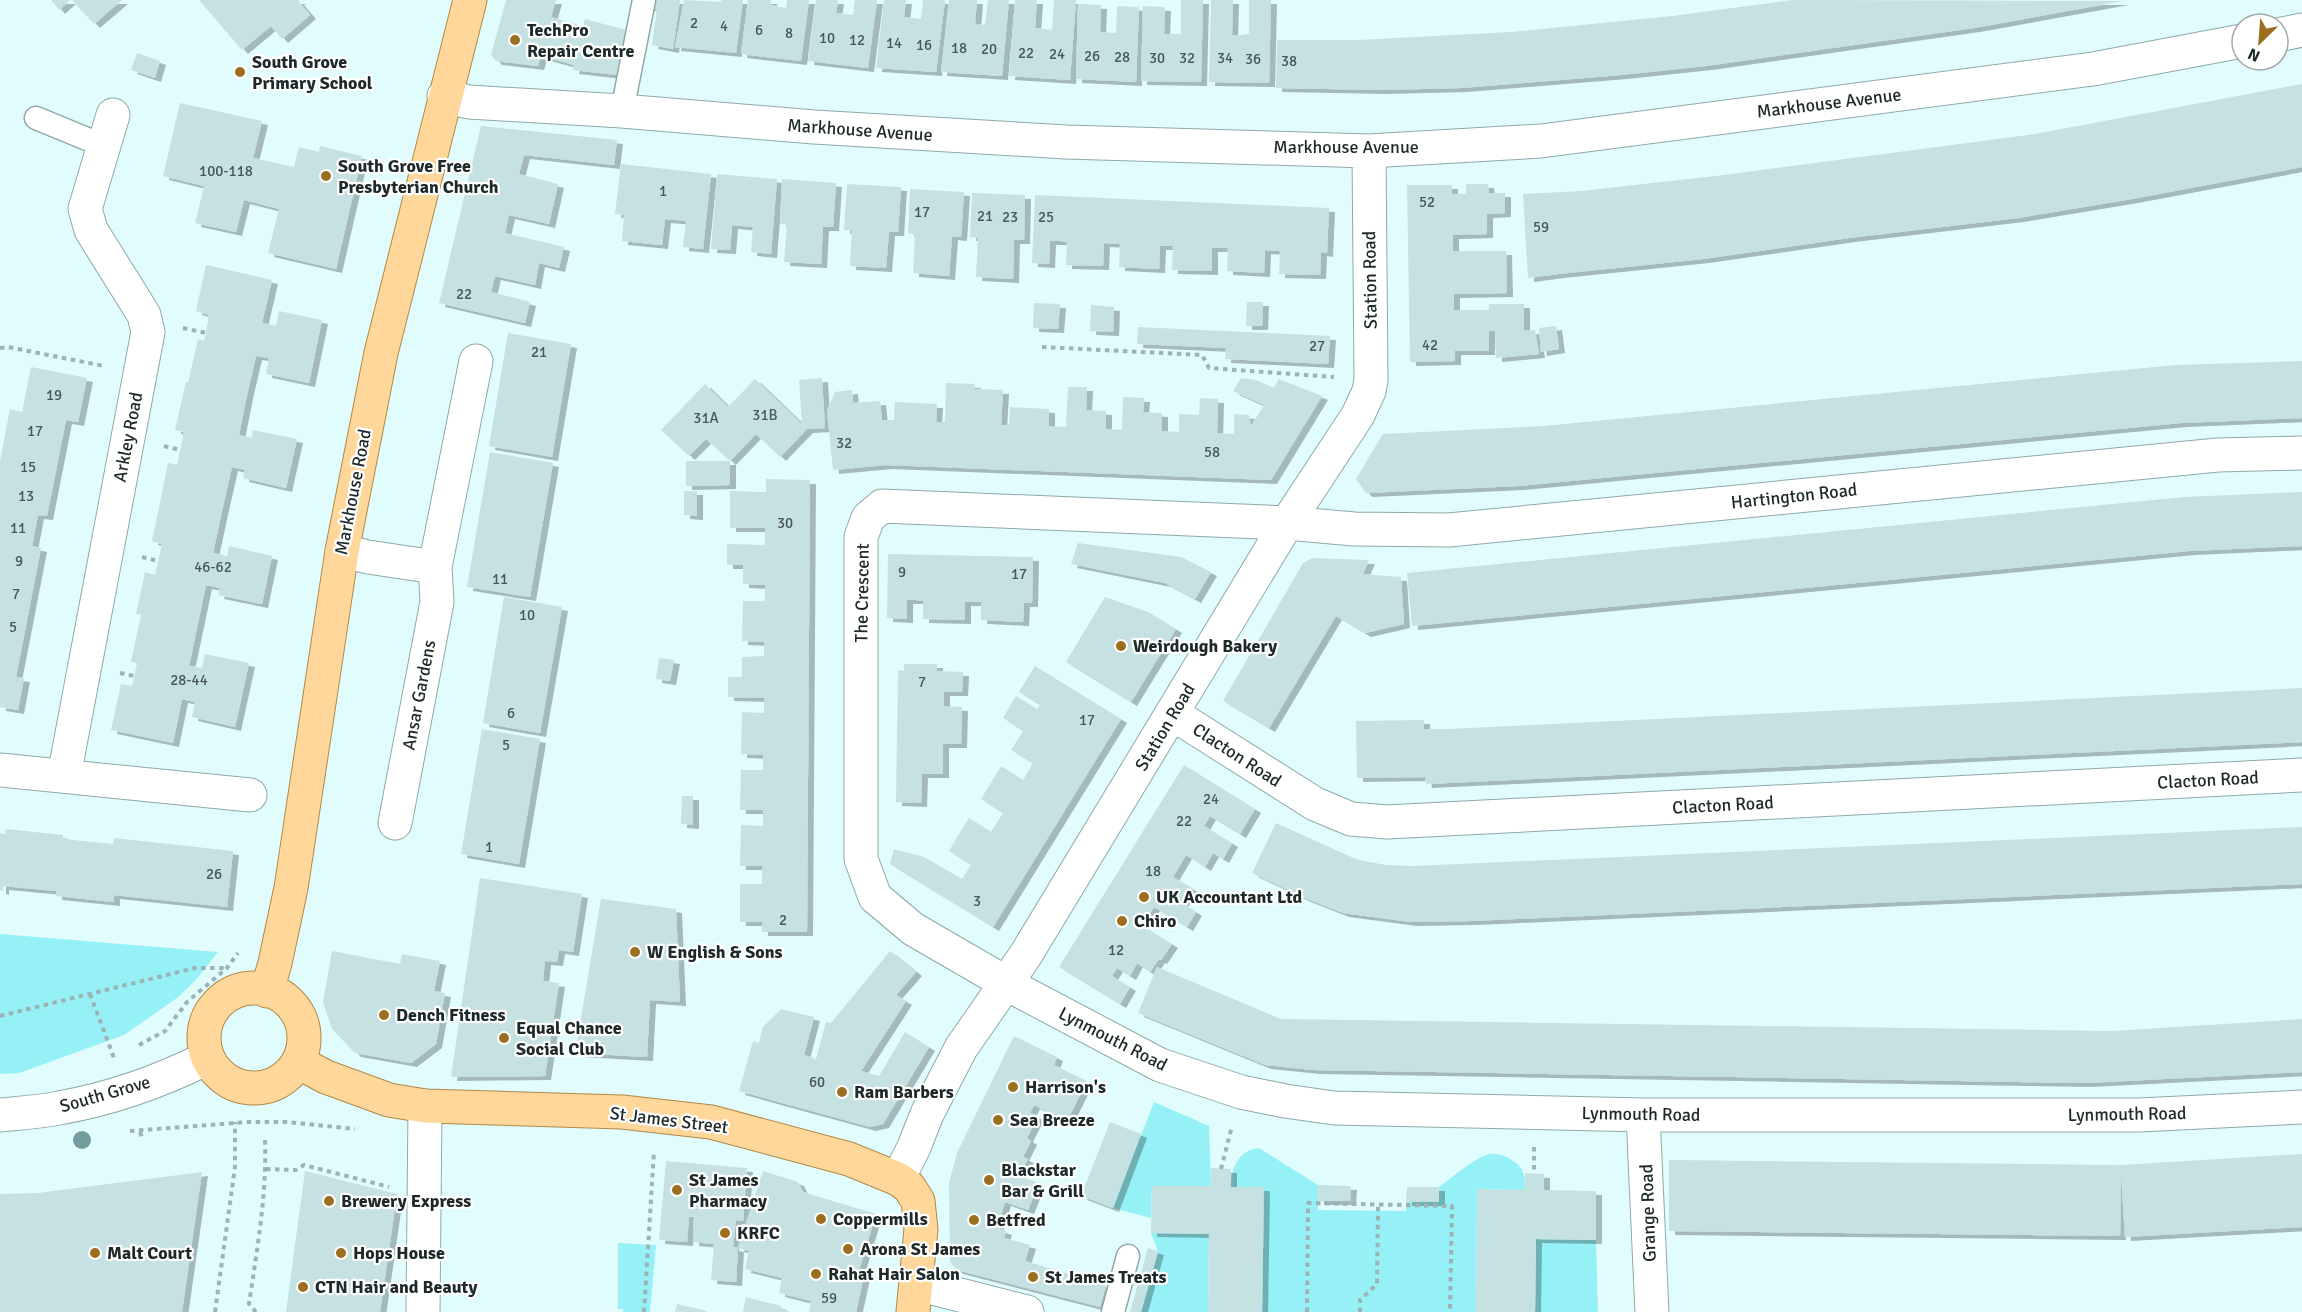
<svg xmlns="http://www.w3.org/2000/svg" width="2302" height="1312" font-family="Signika,sans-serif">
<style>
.green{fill:#95f1f6}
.building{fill:#c6e1e2;filter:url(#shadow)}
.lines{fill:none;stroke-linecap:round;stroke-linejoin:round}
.service-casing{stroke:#8fa9aa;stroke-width:25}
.minor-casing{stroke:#8fa9aa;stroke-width:35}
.tertiary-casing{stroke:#8fa9aa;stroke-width:35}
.primary-casing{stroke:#b08947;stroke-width:35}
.path{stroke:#9cb2b3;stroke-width:4;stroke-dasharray:4.5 4.5;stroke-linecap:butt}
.service{stroke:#fff;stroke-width:22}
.minor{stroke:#fff;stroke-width:33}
.tertiary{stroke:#fff;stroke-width:33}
.primary{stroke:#ffd79a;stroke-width:33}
.tree{fill:#749c9e}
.poi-dot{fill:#9c6e1f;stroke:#fff;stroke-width:2}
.labels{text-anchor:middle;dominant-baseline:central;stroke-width:4.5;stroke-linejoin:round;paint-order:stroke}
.number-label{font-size:15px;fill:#485757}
.poi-label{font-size:18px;font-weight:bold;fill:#1e2929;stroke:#fff;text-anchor:start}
.street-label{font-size:18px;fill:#1e2929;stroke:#fff}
</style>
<defs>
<filter id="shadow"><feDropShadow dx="6" dy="4" stdDeviation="0" flood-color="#0004"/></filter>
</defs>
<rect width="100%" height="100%" fill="#e0fcfd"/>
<path class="green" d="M0,934L218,952L195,981L177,998L124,1035L19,1073L0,1074Z
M1154,1102L1209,1126L1211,1186H1152L1151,1218L1113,1208Z
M1259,1148L1318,1185V1210L1406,1211V1202H1439V1187C1452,1178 1476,1156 1491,1154C1498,1153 1508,1157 1513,1161C1525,1168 1525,1177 1525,1190L1477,1189L1476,1312H1262L1263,1187H1231C1231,1169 1238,1150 1259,1148Z
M1151,1233L1209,1234L1208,1312H1141L1158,1251Z
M1536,1239L1596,1240L1598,1312H1535Z
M618,1243L656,1245L650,1312H623V1309H618Z"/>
<path class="building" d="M51,0H70L59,10Z
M72,0H122L94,24Z
M199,0H300L298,1L310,15L282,39L271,26L242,50Z
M506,0H556L551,17L583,26L585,19L626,30L617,75L573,70L574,65L541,56L538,66L496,61L491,55Z
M648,0H680L673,49L652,45L657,9L646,6Z
M684,0L721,2V0H743L736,53L675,47Z
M748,0H771L770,5L786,8L787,0H809L801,61L741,54Z
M816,0H838L836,13L853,15L855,0H877L868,68L808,61Z
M884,0H906L904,17L921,19L923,0H945L936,72L876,68Z
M949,0H977L975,24L985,25L988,0H1009L1002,76L941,72Z
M1015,0H1037L1035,28L1052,30L1054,0H1076L1070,80L1009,76Z
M1181,0H1203L1201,82L1141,81L1143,6L1165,7L1164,34H1181Z
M1211,0H1233L1232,35H1240L1249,34V0H1271L1269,83L1209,82Z
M1793,0L2123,1L1974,28L1706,66L1621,75L1461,88L1381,90L1276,88L1277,40H1358L1511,32L1672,16Z
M1078,4L1101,5L1100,32L1116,33L1117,6L1139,7L1136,82L1076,79Z
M137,53L160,61L155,78L131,70Z
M2302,84V167L2132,199L2018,218L1849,238L1703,259L1558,274L1528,278L1523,194L1581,191L1724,175L2035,134Z
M180,103L262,121L253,158L294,167L299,147L319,152L320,146L362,156L336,269L268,253L279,209L244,200L236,232L195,223L204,186L163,176Z
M481,126L617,140L614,165L524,155L519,174L558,184L549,224L509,215L505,233L564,247L559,268L539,263L535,285L495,276L491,292L530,302L525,323L439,303Z
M621,164L711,174L703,249L683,247L686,221L676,220L665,219L662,245L622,241L624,215L615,214Z
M717,174L777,179L771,254L751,252L753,227L743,226L732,225L730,250L711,249Z
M782,179L836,183L833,227H823L821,264L784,262L787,224H780Z
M847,184L901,187L898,232H889L886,268L850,266L852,230H844Z
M1466,184H1488L1489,193H1505V213L1487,214V234L1453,235V251H1506L1507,293L1454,294V310H1489V304H1524V331L1535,330L1539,354L1496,358L1495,331H1489V351H1455V361L1410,362L1407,185H1452V194H1466Z
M910,189L964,192L961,237L952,236L949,276L913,273L915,234L908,233Z
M972,193L1025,195L1024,240H1014L1013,279L976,277L978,238L970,237Z
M1035,195L1329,208L1327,253L1321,252L1320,275L1279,274L1280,251L1265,250L1264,273L1227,271L1228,248H1212V271L1172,270L1173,246H1160L1159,269L1119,267L1120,244L1104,243L1103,266L1066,265L1067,242L1060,241H1050L1049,264L1032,263Z
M206,265L272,280L262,323L276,326L279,311L322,320L309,383L266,374L269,358L256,356L247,395L239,435L252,438L253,430L297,439L286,488L243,478L245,470L232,467L222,511L213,553L227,556L229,546L272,556L262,604L218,595L220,588L206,585L189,666L202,668L205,654L249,663L235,727L192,717L195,702L182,699L173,743L111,730L121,684L132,686L137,663L131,662L141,615L136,614L145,572L155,575L162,544L152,541L161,498L168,463L177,465L184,432L175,430L186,382L188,383L198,339L204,341L206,333L209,315L196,311Z
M1247,302H1263L1262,326H1246Z
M1034,303L1060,304L1058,329L1033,328Z
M1091,305L1114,307L1113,332L1090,331Z
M1556,326L1559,349L1541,352L1539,328Z
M1138,327L1330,336L1328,364L1225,359L1226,348L1137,344Z
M508,333L571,344L552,457L489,446Z
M2302,361V418L2181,423L1518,486L1366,493L1356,479L1383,434L1544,426L2176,365Z
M31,367L87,378L78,422L66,420L47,516L38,515L32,546L41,548L16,677L24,678L18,710L0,707V461L10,409L22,412Z
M822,378L825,428L807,429L780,457L756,434L730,461V485L686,486V461H730L706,439L689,456L661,430L705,384L728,407L755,379L802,424L799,380Z
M1241,378L1256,380L1274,388L1279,379L1322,396L1271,480L886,465L833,470L827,410L835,392L852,390L853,403L880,401L882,420H894L895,402L937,404L936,422H945L946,383L975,384L974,389L1003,390L1001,425H1009L1010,407L1049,409V426L1066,427L1068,387H1087L1086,410L1106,411V429L1122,430L1123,397L1144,398L1143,412L1162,413V431L1179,432V414L1199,415L1200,398L1218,399L1217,433L1234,434V414L1249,415L1251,426L1264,405L1233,391Z
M490,452L553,463L530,597L467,587Z
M766,479L810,480L807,932H762V922H740V884H762V866H740L741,825L763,826V810H740L741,770H763V755L741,754L742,712L764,713V698L728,697V677H742V657L764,656V642L742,641L743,601H765V585L743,584V565H727V544L765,545V528H730V491L766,492Z
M684,491H697V516L684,515Z
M2302,492V546L2189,551L1412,626L1407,573L2184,497Z
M1078,543L1181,557L1211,572L1195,599L1165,583L1071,564Z
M888,554L1033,557L1032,603H1024L1023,622L981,620V602H965V620L923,619V601L916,600H907V619L887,618Z
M1312,558L1369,560L1363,574L1401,577L1404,624L1365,633L1336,616L1269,728L1223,701L1303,563Z
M504,597L562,607L540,733L483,723Z
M1105,597L1148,612L1176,629L1131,702L1066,662Z
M659,658L674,660L670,681L656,679Z
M904,664H937V671L963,672L962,692H944V706L962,707L961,744H943V774H922L921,803L896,802L898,670L904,671Z
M1035,666L1121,719L993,927L890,864L894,849L924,857L962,879L971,865L949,851L959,834L969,818L991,832L1003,813L981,799L1001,766L1023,780L1033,763L1011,750L1023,731L1003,718L1016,696L1037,709L1040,705L1019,692Z
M2302,688V742L1426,784L1425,777L1357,778L1356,721L1424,720V729H1450Z
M482,729L540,739L519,864L461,854Z
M1184,765L1255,809L1240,834L1210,816L1204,826L1232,843L1223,859L1213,853L1205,867L1186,855L1173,877L1192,888L1182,903L1196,912L1187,927L1154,907L1143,926L1172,944L1161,960L1159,959L1150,972L1137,963L1130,976L1117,968L1112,976L1130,987L1120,1004L1059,967Z
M682,796H693V825L681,824Z
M1276,823L1358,860L1386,865L1413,866L2302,827V884L1470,921L1411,922L1343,913L1305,898L1252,873Z
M6,829L63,835V839L113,844L114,838L233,851L227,907L114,895V902L56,896V891L3,886V891L0,890V833L5,834Z
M480,878L582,894L573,952L559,950L557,962L545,961L543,981L559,983L545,1076L451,1077Z
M601,899L676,909L680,1002L650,1000L647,1057L575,1053Z
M332,951L400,964L402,954L440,961L434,991L445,993L436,1044L411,1063L355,1053L332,1029L323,1002Z
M890,951L916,972L896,995L906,1001L861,1071L879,1076L905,1032L929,1047L883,1124L870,1127L739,1091L753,1041L759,1043L763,1027L781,1009L814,1017L804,1055L816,1059L826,1022L831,1023Z
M1157,967L1281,1019L2112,1031L2302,1019V1072L2085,1083L1314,1070L1265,1065L1138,1013Z
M1014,1036L1057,1057L1054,1065L1087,1081L1067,1121L1034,1105L1030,1113L1038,1116L1027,1138L1031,1141L1023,1157L1028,1159L1019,1176L1039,1183L1028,1210L1005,1202L997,1228L1006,1231L1004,1238L1030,1245L1025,1261L1106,1285L1100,1307L957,1270L950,1262L949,1183L957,1153Z
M1110,1122L1141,1134L1113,1208L1081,1196Z
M2302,1154V1227L2125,1237L2121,1171L2120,1236L1669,1231V1160L2121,1165Z
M666,1161L747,1168L743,1221L736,1220L733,1247L738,1248L736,1282L711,1280L714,1244L693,1242L694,1217H689L687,1242L659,1240Z
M1211,1168L1231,1169V1187H1264L1262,1312H1208L1209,1234L1151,1233L1152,1186H1211Z
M305,1171L397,1194L380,1312H286Z
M763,1171L798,1182L803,1192L876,1214L859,1270L865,1271L856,1312H809L811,1301L779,1293L782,1278L745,1269L749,1251L738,1248Z
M202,1172L182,1312H0V1194L38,1193Z
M1525,1173L1544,1174V1190L1596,1191V1240L1536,1239L1535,1312H1476L1477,1189L1525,1190Z
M1318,1185L1351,1186L1350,1201H1318Z
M1407,1187H1439V1202H1406Z
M1148,1248L1158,1251L1141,1312H1130Z
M746,1297L781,1306V1309L791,1312H743Z
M677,1304L707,1311V1312H675Z"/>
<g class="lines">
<g class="service-casing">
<path id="service" d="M622,111L644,0
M36,118L104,146
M1113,1312L1128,1256"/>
</g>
<g class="minor-casing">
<path id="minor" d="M2278,35L2302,30
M444,96L469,102L622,111L814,127L1066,142L1369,151L1541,141L2093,69L2242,41
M2302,453L2218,455L1449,530L1354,529L1287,523L882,506L868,518L861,537V859L875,897L913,929L1020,991L1160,1065L1241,1092L1285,1101L1334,1108L1643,1115H2139L2302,1107
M342,551L368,557L435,567
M1173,714L1315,804L1351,819L1387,822L2302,775
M0,770L250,795
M64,776L148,332L144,315L91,230L85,209L113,115
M395,823L437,602L435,567L476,361
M1643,1115L1652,1312
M898,1179L914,1147L927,1114L961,1048L1025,956L1287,523L1358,415L1369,391L1371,380L1369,151
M917,1284L1027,1312
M423,1312L425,1106"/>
</g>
<g class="tertiary-casing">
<path id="tertiary" d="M0,1115C20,1113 40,1112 59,1108C110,1099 161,1081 207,1058"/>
</g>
<g class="primary-casing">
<path id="primary" d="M204 1038a50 50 0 1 1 100 0a50 50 0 1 1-100 0Z
M267,991L275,963L291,888L342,551L381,353L470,0
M298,1062L326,1077L389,1100L425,1106L622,1112L711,1122L849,1159L898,1179L909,1187L918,1201L921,1229L913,1312"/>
</g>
<path class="path" d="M183,328L206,333
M1042,347L1202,355L1209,368L1334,377
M0,348L8,347L104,366
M164,446L180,450
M142,557L158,561
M120,673L134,676
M90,994L114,1058
M0,1016L195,968H227
M139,1045L165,1031L187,1002L227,968L238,953
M130,1131L249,1122H287L355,1129
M140,1132L143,1140
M1534,1147V1173
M266,1169L296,1170L304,1165L389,1187
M1221,1169L1232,1126
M215,1312L235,1167V1122
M256,1312L249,1304C257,1249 267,1195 265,1139
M644,1312L654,1151
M1307,1312L1308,1203L1452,1206L1450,1312
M1360,1312V1300L1377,1284L1378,1205"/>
<use href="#service" class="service"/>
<use href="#minor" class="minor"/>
<use href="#tertiary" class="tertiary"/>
<use href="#primary" class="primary"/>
</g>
<circle class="tree" cx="82" cy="1140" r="9"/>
<g class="poi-dot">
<circle cx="515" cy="40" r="6"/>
<circle cx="240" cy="72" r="6"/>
<circle cx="326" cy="176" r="6"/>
<circle cx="1121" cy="646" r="6"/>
<circle cx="1144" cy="897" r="6"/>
<circle cx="1122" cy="921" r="6"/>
<circle cx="635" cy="952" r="6"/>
<circle cx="384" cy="1015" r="6"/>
<circle cx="504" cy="1038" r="6"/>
<circle cx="1013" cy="1087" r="6"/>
<circle cx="842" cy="1092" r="6"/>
<circle cx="998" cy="1120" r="6"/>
<circle cx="989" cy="1180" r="6"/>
<circle cx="677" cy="1190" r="6"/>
<circle cx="329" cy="1201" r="6"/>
<circle cx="821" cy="1219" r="6"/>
<circle cx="974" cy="1220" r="6"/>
<circle cx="725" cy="1233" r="6"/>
<circle cx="848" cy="1249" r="6"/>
<circle cx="95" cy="1253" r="6"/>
<circle cx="341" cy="1253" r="6"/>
<circle cx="816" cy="1274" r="6"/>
<circle cx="1033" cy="1277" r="6"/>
<circle cx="303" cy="1287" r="6"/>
</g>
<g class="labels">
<g class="number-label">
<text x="694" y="23">2</text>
<text x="724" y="26">4</text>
<text x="759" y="30">6</text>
<text x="789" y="33">8</text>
<text x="827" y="38">10</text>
<text x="857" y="40">12</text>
<text x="894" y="43">14</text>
<text x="924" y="45">16</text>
<text x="959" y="48">18</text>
<text x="989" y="49">20</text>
<text x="1026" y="53">22</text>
<text x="1057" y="54">24</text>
<text x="1092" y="56">26</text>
<text x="1122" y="57">28</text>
<text x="1157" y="58">30</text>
<text x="1187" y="58">32</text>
<text x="1225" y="58">34</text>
<text x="1253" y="59">36</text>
<text x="1289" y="61">38</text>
<text x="226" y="171">100-118</text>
<text x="663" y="191">1</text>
<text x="1427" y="202">52</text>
<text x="922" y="212">17</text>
<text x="985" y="216">21</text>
<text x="1010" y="217">23</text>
<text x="1046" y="217">25</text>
<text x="1541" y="227">59</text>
<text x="464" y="294">22</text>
<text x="1430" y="345">42</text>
<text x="1317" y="346">27</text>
<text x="539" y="352">21</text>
<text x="54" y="395">19</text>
<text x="765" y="415">31B</text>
<text x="706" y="418">31A</text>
<text x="35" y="431">17</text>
<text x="844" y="443">32</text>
<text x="1212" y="452">58</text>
<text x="28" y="467">15</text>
<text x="26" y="496">13</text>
<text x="785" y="523">30</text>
<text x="18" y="528">11</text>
<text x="19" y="561">9</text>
<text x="213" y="567">46-62</text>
<text x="902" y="572">9</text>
<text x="1019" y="574">17</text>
<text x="500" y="579">11</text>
<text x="16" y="594">7</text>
<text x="527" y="615">10</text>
<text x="13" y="627">5</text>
<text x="189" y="680">28-44</text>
<text x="922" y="682">7</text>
<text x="511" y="713">6</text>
<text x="1087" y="720">17</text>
<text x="506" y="745">5</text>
<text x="1211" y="799">24</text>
<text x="1184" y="821">22</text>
<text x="489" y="847">1</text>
<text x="1153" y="871">18</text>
<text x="214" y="874">26</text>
<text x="977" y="901">3</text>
<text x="783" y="920">2</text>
<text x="1116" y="950">12</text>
<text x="817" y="1082">60</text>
<text x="829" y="1298">59</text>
</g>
<g class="poi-label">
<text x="527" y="30">TechPro<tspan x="527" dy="21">Repair Centre</tspan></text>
<text x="252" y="62">South Grove<tspan x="252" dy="21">Primary School</tspan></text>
<text x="338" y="166">South Grove Free<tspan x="338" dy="21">Presbyterian Church</tspan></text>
<text x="1133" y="646">Weirdough Bakery</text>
<text x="1156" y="897">UK Accountant Ltd</text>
<text x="1134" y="921">Chiro</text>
<text x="647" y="952">W English &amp; Sons</text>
<text x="396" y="1015">Dench Fitness</text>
<text x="516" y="1028">Equal Chance<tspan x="516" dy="21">Social Club</tspan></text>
<text x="1025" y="1087">Harrison's</text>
<text x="854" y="1092">Ram Barbers</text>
<text x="1010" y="1120">Sea Breeze</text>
<text x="1001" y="1170">Blackstar<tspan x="1001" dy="21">Bar &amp; Grill</tspan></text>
<text x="689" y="1180">St James<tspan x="689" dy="21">Pharmacy</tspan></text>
<text x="341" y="1201">Brewery Express</text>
<text x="833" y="1219">Coppermills</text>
<text x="986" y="1220">Betfred</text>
<text x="737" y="1233">KRFC</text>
<text x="860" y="1249">Arona St James</text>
<text x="107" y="1253">Malt Court</text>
<text x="353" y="1253">Hops House</text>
<text x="828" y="1274">Rahat Hair Salon</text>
<text x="1045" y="1277">St James Treats</text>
<text x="315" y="1287">CTN Hair and Beauty</text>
</g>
<g class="street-label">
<text transform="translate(1829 103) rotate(-7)">Markhouse Avenue</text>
<text transform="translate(860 130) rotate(4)">Markhouse Avenue</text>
<text x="1346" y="147">Markhouse Avenue</text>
<text transform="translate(1370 280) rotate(-91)">Station Road</text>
<text transform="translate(128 437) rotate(-79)">Arkley Road</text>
<text transform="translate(353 492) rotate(-79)">Markhouse Road</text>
<text transform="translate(1794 496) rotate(-6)">Hartington Road</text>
<text transform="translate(862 593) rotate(-89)">The Crescent</text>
<text transform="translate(419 695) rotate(-79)">Ansar Gardens</text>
<text transform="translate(1165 727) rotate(-59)">Station Road</text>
<text transform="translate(1237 755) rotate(33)">Clacton Road</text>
<text transform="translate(2208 780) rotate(-3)">Clacton Road</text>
<text transform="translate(1723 805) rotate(-3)">Clacton Road</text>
<text transform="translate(1113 1039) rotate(27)">Lynmouth Road</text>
<text transform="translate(105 1094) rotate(-16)">South Grove</text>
<text transform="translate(1641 1114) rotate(1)">Lynmouth Road</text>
<text transform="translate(2127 1114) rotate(-1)">Lynmouth Road</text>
<text transform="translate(669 1120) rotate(7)">St James Street</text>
<text transform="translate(1648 1213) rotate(-92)">Grange Road</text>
</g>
</g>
<g transform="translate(2260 42) rotate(205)"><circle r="28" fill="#ffffff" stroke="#a5a9a9" stroke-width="1.5"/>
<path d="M0-4.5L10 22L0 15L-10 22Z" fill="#9c6e1f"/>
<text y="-9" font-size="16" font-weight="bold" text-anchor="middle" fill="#1e2929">N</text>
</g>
</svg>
